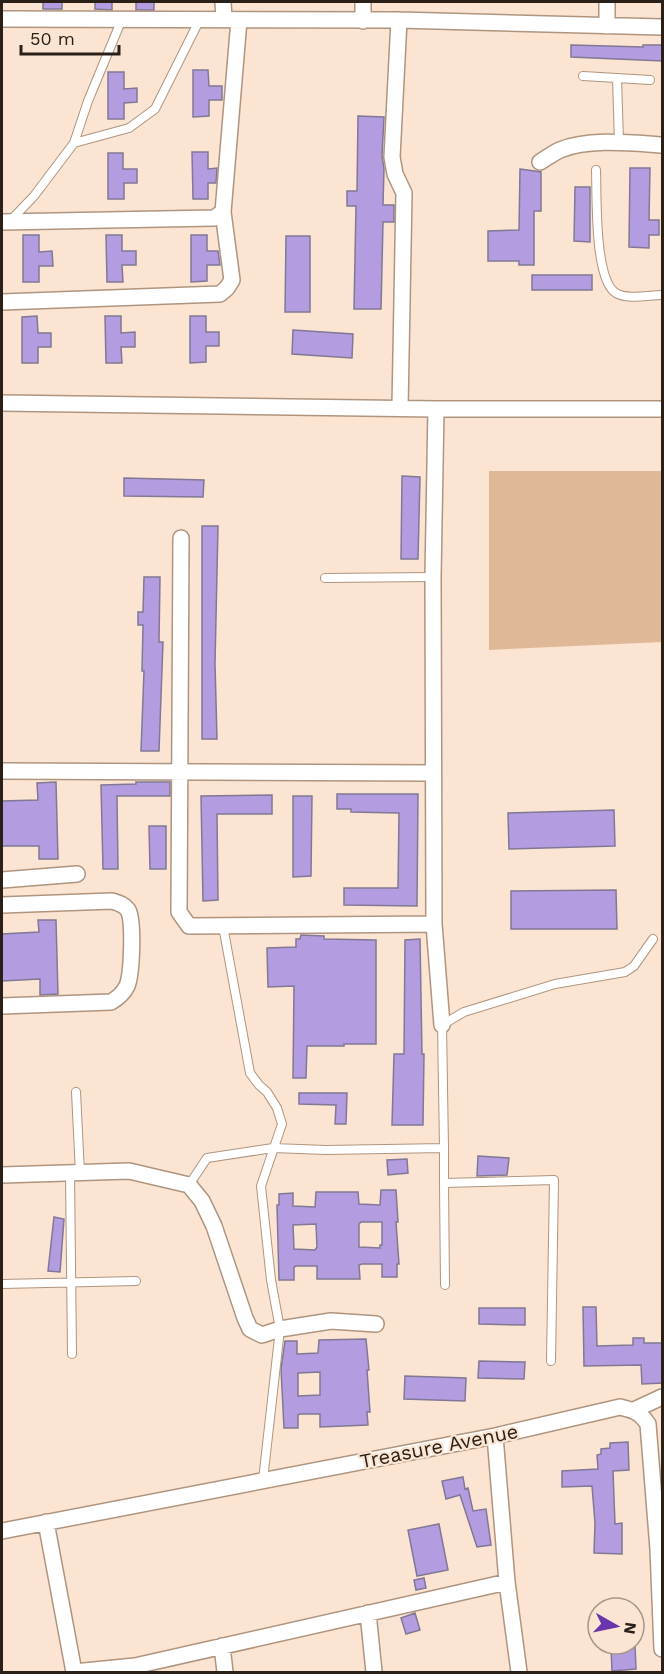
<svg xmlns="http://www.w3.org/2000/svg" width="664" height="1674" font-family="'Work Sans',sans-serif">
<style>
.grass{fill:#dfb897}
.building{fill:#b39de0;stroke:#807894;stroke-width:1.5;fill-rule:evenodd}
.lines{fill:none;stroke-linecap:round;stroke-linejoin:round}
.lane-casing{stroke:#af957f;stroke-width:10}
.street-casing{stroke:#af957f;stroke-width:18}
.lane{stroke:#fff;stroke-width:8}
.street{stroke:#fff;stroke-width:15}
.labels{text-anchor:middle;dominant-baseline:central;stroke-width:4.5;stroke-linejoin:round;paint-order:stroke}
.street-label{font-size:20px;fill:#2a2018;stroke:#fbe4d2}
</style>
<rect width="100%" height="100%" fill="#fbe4d2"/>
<path class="grass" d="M489,471H662V642L489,650Z"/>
<path class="building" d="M43,2H62V9H43Z
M95,2H112V10L95,9Z
M136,2H154V10H136Z
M571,45L643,47V45H663V61L571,57Z
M193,70H208L209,86H222V100H209V116L193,117Z
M108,72H124V89L137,88V102L124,103V119H108Z
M358,116L384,117L382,156L384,168L383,205H394V222H383L381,309H354L356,206H347V191H357Z
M192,152H208V169L217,168L216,183H208V199H193Z
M108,153H123V169H137V183H124V199H108Z
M630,168H650L649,220H659V235H649V248L629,247Z
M520,169L541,172V211H534V265H519V261H488V231L519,230Z
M575,187H590V242L574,241Z
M23,235H39V252L52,251L53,266H39V282H23Z
M106,235H122V251H136V265H122L123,282H107Z
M191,235H207V251H218L220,265H207V281L191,282Z
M286,236H310V312H285Z
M532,275H592V290H532Z
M37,316L38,333H51V347H38V363H22V317Z
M105,316H121V333L135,332V347H121L122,363H106Z
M190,316H206V332H219V346H206V362L190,363Z
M293,330L353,334L352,358L292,354Z
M402,476L420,477L418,559H401Z
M124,478L204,480L203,497L124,496Z
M202,526H218L215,664L217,739H202Z
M144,577H160L159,642H163L159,751H141L144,671H142L143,625H138V612H143Z
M56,782L58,859H39V846H2V801L38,800L37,783Z
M136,782H170V796H117L118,869H103L101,785L136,784Z
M337,794H418L417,906L344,905V888H398L399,813L351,812V809H337Z
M272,795V814H217L218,900L203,901L201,796Z
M293,796H312L311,876L293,877Z
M614,810L615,846L509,849L508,813Z
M149,826H166V869H150Z
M616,890L617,929H511V891Z
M38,920H56L58,994L40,995V979L2,981V934L39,932Z
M301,935L324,936V939L376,940V1044H344V1046H307L306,1078H293L294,986L268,987L267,948L296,947V939H300Z
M420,939L422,1054H424L423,1125H392L394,1054H404L405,940Z
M299,1093H347L346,1124H335L336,1105L299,1104Z
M478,1156L509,1158L507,1175L477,1176Z
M407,1159L408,1173L388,1175L387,1160Z
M381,1190H396L398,1222H396L399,1264H397V1277H382V1264H362L359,1265L360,1279H317V1266H296L294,1267V1280H279L277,1205H279V1194L293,1193V1206L315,1207L316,1192H358L359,1204L380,1205ZM361,1222H382V1245H380V1248L359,1247V1224ZM316,1224L317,1247L315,1250L294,1249L293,1225Z
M54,1217L64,1219L60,1272L48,1271Z
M583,1307H596L597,1346L633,1345V1338H644V1343H663V1383L642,1384L641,1365L584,1366Z
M479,1308H525V1325L479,1324Z
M366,1339L369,1370H367L370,1412H367L368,1425L320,1427V1414H300L298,1415V1428H284L281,1369L285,1341H297V1354L318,1353L319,1340ZM320,1372V1395L298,1396V1373Z
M479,1361L525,1362L524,1379L478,1378Z
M405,1376L466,1378L465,1401L404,1399Z
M628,1442L629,1470L613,1471L615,1524L622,1523V1554L594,1553L595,1523L592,1486L562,1487V1471L598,1469L597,1455L601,1454V1449L610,1448V1443Z
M463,1477L465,1489L468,1488L473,1511L486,1509L491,1545L477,1547L460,1495L446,1499L442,1481Z
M439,1524L448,1570L417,1576L408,1530Z
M424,1578L426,1588L416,1590L414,1580Z
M415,1613L420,1630L406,1634L401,1618Z
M635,1646L636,1669L612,1671L611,1648Z"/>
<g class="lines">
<g class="lane-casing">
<path id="lane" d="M583,76L650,80
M617,78L619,142
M74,143L129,128L155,109L200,19
M596,170C597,195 594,280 616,293C627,300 649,295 662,295
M11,220L34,196L74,143L88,101L122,19
M325,578L433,577
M223,926L250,1073L259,1085L267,1092L277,1108L282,1124L261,1186L271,1280L280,1329L263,1480
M76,1092L80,1173
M444,1148L442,1025L464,1012L555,984L625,972L634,966L653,939
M70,1173L72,1354
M189,1185L207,1158L273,1148L326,1150L444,1148V1183
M2,1284L136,1281
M445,1285L444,1183L554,1180L551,1361"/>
</g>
<g class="street-casing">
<path id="street" d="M223,2L224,19
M2,19L399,20L662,27
M399,20L392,157L395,174L404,193L400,408
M363,21V2
M607,26V2
M540,162C547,158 553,153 560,150C589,138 632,143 662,145
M2,222L214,218L223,212L239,20
M2,302L220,294L227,288L232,280L223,212
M2,403L436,409H662
M436,409L433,577L434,924L442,1025
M181,538L179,912L189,926L434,924
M2,771L433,773
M2,880L77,874
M2,905L112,901C118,903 124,904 128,910C134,921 132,974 127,986C123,994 118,998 111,1002L2,1006
M2,1175L129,1171L189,1185L202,1201L214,1226L245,1318L250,1329L262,1335L280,1329L331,1321L376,1324
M634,1410L662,1397
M495,1436L507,1582L519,1672
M46,1522L74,1672
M2,1531L495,1436L620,1407C633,1410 640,1412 648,1424L658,1549L662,1649
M368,1613L374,1672
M222,1646L225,1672
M74,1672L135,1666L507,1582"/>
</g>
<use href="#lane" class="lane"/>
<use href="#street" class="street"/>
</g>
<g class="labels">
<g class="street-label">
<text transform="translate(439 1446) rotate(-11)">Treasure Avenue</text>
</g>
</g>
<rect width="664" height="1674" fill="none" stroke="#2a2018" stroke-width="6"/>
<g transform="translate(616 1626) rotate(99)"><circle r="28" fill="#fbe4d2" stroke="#a79688" stroke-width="1.5"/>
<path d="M0-4.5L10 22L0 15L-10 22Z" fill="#6835ac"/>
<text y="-9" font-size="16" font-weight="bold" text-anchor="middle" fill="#2a2018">N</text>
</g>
<path d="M21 45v9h98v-9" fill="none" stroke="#2a2018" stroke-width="3"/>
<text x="30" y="45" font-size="18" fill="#2a2018" stroke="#fbe4d2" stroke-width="4.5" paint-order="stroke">50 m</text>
</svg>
